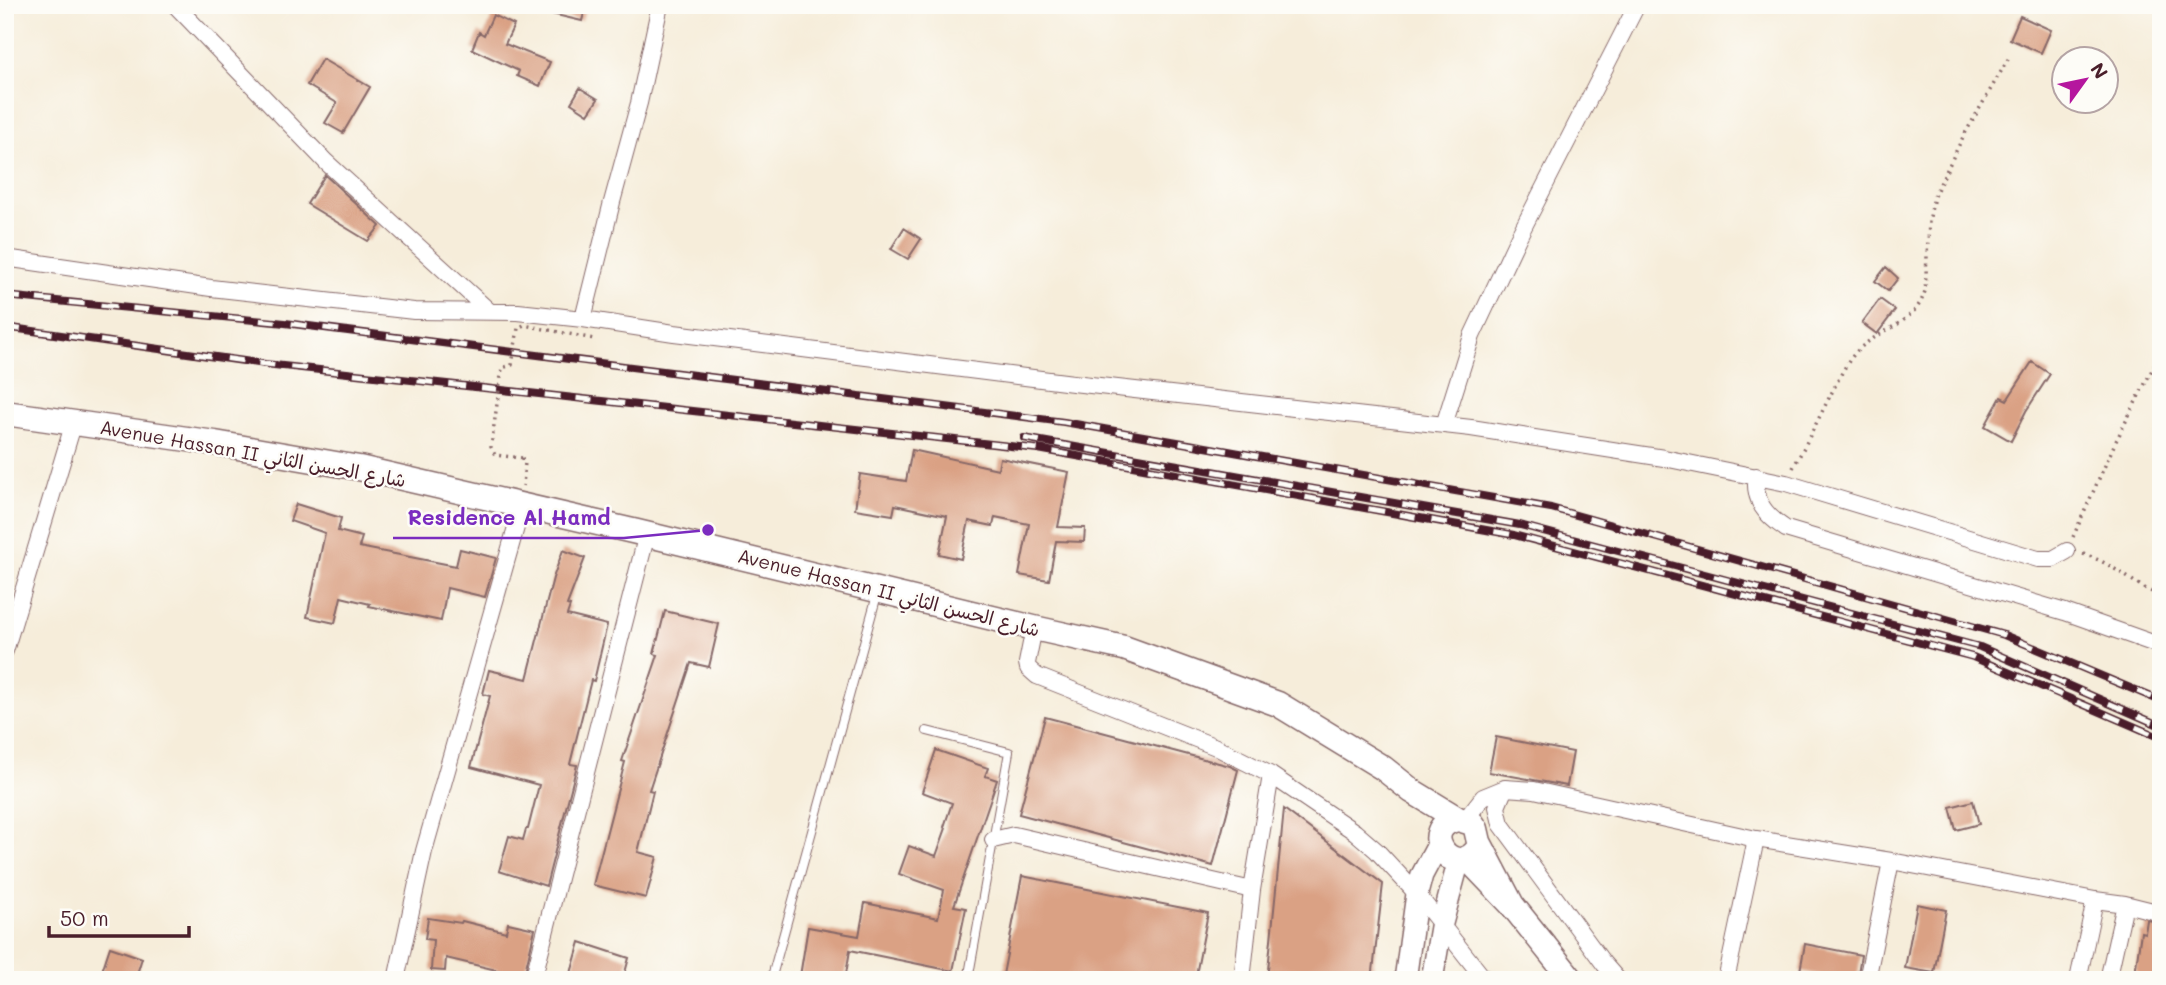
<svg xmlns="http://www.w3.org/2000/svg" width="2166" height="985" font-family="Mali,'Playpen Sans Arabic',sans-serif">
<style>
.building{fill:#daa184}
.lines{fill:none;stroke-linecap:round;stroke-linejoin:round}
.lane-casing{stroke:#866768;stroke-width:10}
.street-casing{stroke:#866768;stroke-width:18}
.secondary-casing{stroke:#866768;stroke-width:24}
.primary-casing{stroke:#866768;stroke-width:27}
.path{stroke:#866768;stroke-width:3.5;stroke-dasharray:2 5;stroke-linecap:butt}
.lane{stroke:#fff;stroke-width:8}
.street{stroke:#fff;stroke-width:16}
.secondary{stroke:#fff;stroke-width:21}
.primary{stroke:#fff;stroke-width:24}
.rail-casing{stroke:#4a1f2b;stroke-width:8}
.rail{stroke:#fdfcf7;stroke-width:5;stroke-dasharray:16;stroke-linecap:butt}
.path-bridge{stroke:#866768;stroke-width:3.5;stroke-dasharray:2 5;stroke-linecap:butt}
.labels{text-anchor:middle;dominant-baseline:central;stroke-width:5;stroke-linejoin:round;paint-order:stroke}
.street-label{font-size:19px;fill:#4a1f2b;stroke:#fdfcf7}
.leader{fill:none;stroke:#7b2cbf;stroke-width:2.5}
.callout-dot{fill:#7b2cbf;stroke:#fdfcf7;stroke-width:2.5}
.callout-label{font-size:21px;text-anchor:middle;font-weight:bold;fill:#7b2cbf;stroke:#fdfcf7;stroke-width:5;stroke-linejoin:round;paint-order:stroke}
</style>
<rect width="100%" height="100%" fill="#fdfcf7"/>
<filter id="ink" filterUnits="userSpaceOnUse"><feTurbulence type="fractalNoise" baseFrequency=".0143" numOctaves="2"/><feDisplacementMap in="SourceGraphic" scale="14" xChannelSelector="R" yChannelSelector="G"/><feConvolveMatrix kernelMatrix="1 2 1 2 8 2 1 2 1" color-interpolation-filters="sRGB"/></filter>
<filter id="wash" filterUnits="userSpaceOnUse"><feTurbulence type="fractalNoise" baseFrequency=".00686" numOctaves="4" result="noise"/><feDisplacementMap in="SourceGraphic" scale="28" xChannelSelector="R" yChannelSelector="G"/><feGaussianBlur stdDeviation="1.57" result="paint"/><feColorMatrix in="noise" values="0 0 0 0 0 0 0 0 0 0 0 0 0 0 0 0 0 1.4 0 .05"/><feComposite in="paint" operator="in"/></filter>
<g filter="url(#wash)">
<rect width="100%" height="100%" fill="#f6edda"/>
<g id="blocks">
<path class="building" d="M540,5H586L582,21L539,11Z
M493,15L514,25L505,44L550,62L540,86L517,76L519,71L472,49L479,32L484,35Z
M2020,16L2051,30L2041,53L2010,39Z
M322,59L370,87L343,133L325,123L337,103L307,85Z
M580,88L598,99L588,114L571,103Z
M325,175L380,226L368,241L307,204Z
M904,228L921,239L908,259L891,249Z
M1886,267L1898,278L1888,291L1875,281Z
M1880,299L1895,310L1877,334L1862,323Z
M2032,362L2050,374L2026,411L2011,441L1985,426L2001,397L2007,400Z
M912,450L998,469L1000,458L1069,472L1058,527L1085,528L1084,542L1056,541L1049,580L1019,575L1029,524L995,517L993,526L969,521L961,559L939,554L947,516L895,505L893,515L855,509L860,474L906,481Z
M296,504L341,518L338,531L362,537L359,547L456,566L460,549L496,558L485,597L447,588L441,621L369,606L370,604L341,597L335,623L307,617L325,533L290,521Z
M563,550L585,558L567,605L570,606L567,615L607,625L594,681L591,680L570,764L577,765L546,886L499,871L509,836L523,840L526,829H528L539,785L471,767L490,696L483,694L489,670L527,679L553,578Z
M665,611L719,624L709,667L691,663L649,790L653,791L638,852L657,857L646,898L593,885L625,762L622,761L658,655L654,654Z
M1045,717L1230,766L1238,770L1213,866L1019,814Z
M1496,737L1573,752L1567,786L1489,772Z
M936,750L988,768L985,776L997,780L954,906L966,908L953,971L850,950L845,980H822L800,976L808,927L859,936L865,903L938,918L944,890L899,874L909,846L936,856L946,828L944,827L952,803L922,792Z
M1973,801L1979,824L1956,830L1950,807Z
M1284,809L1383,884L1372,980H1267Z
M1022,876L1208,913L1195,980H1002Z
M1917,904L1946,910L1934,973L1905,968Z
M428,918L461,923L462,921L506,932L508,923L535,929L523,980H507L509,973L446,958L445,971L431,970L433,940L425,939Z
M2147,920L2161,923V980H2134L2141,932L2145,933Z
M580,942L629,958L623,980H569Z
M1805,944L1861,955L1857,980H1844L1800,971Z
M110,947L142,958L135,980H108L100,977Z"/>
</g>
</g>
<g filter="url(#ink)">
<use href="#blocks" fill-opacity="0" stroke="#866768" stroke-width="2"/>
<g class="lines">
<g class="lane-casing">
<path id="lane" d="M927,731L1009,752L968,980
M771,980L877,595
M891,980H892"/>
</g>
<g class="street-casing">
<path id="street" d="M175,5L326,162L489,311
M5,258L211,288L414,311L518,312L583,319L674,333L1073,383L1471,428L1664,458L1786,483L2038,559H2053L2067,551
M583,319L612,202L639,103L660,5
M1444,425L1472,336L1518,238L1637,5
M1756,476C1754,502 1765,515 1786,529L2065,612L2161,646
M1034,628L1027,663L1028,668L1037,676L1216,747L1271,775L1355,832L1377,851L1417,894L1485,980
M5,651L74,422
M1465,820L1483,797L1505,788
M993,840L1014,835L1252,890
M396,980L424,851L522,506
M533,980L647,534
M1242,980L1252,890L1271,775
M1618,980L1604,964L1501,824L1497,807L1505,788L1534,790L1756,839L1891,861L2095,900L2125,904L2161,913
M1726,980L1756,839
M1867,980L1891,861
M2078,980L2095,900
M2108,980L2125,904"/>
</g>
<g class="secondary-casing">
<path id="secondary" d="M1405,980L1417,894L1422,875L1439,843
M1432,980L1441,927L1459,860"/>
</g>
<g class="primary-casing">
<path id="primary" d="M5,413L215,443L359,468L637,532L1034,628L1124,648L1278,704L1383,768L1412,791L1458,819L1472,823L1476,829L1479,842L1512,905
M1458,819C1416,827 1451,882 1477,850
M1467,858L1512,905L1572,980"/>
</g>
<path class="path" d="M522,458L525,462L523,486
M1793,468C1806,444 1818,420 1830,396C1838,381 1846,362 1858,350C1881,328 1916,324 1925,291L1929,222L1934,196L1963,137L2010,56
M2073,537L2115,443L2161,352
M2083,554C2112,562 2133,585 2161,596"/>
<use href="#lane" class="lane"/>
<use href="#street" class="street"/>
<use href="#secondary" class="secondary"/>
<use href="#primary" class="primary"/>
<g class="rail-casing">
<path id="rail" d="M5,296L285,323L1064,422L1551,508L2004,635L2161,701
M5,327L265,364L1038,449L1514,535L1973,657L2161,738
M1024,438L1520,525L1980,647L2161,726"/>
</g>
<use href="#rail" class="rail"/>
<path class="path-bridge" d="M522,458L495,455L491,447L502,368L512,365L518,328L524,325L594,339"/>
</g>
</g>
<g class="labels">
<g class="street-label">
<text transform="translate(253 453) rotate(10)">Avenue Hassan II شارع الحسن الثاني</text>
<text transform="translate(889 592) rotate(14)">Avenue Hassan II شارع الحسن الثاني</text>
</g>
</g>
<path class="leader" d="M708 530L624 538H393"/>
<circle class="callout-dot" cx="708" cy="530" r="7"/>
<g class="callout-label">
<text x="509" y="525">Residence Al Hamd</text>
</g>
<rect width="2166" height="985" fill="none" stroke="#fdfcf7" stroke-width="28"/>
<g transform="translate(2085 80) rotate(57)"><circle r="33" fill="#fdfcf7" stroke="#b5a4a5" stroke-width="2"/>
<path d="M0-5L12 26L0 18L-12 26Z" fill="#b5179e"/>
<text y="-10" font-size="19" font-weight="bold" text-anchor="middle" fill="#4a1f2b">N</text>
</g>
<path d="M49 926v10h140v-10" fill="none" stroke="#4a1f2b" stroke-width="3.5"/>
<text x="60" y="926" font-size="21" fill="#4a1f2b" stroke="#fdfcf7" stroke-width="5" paint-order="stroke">50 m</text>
</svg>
